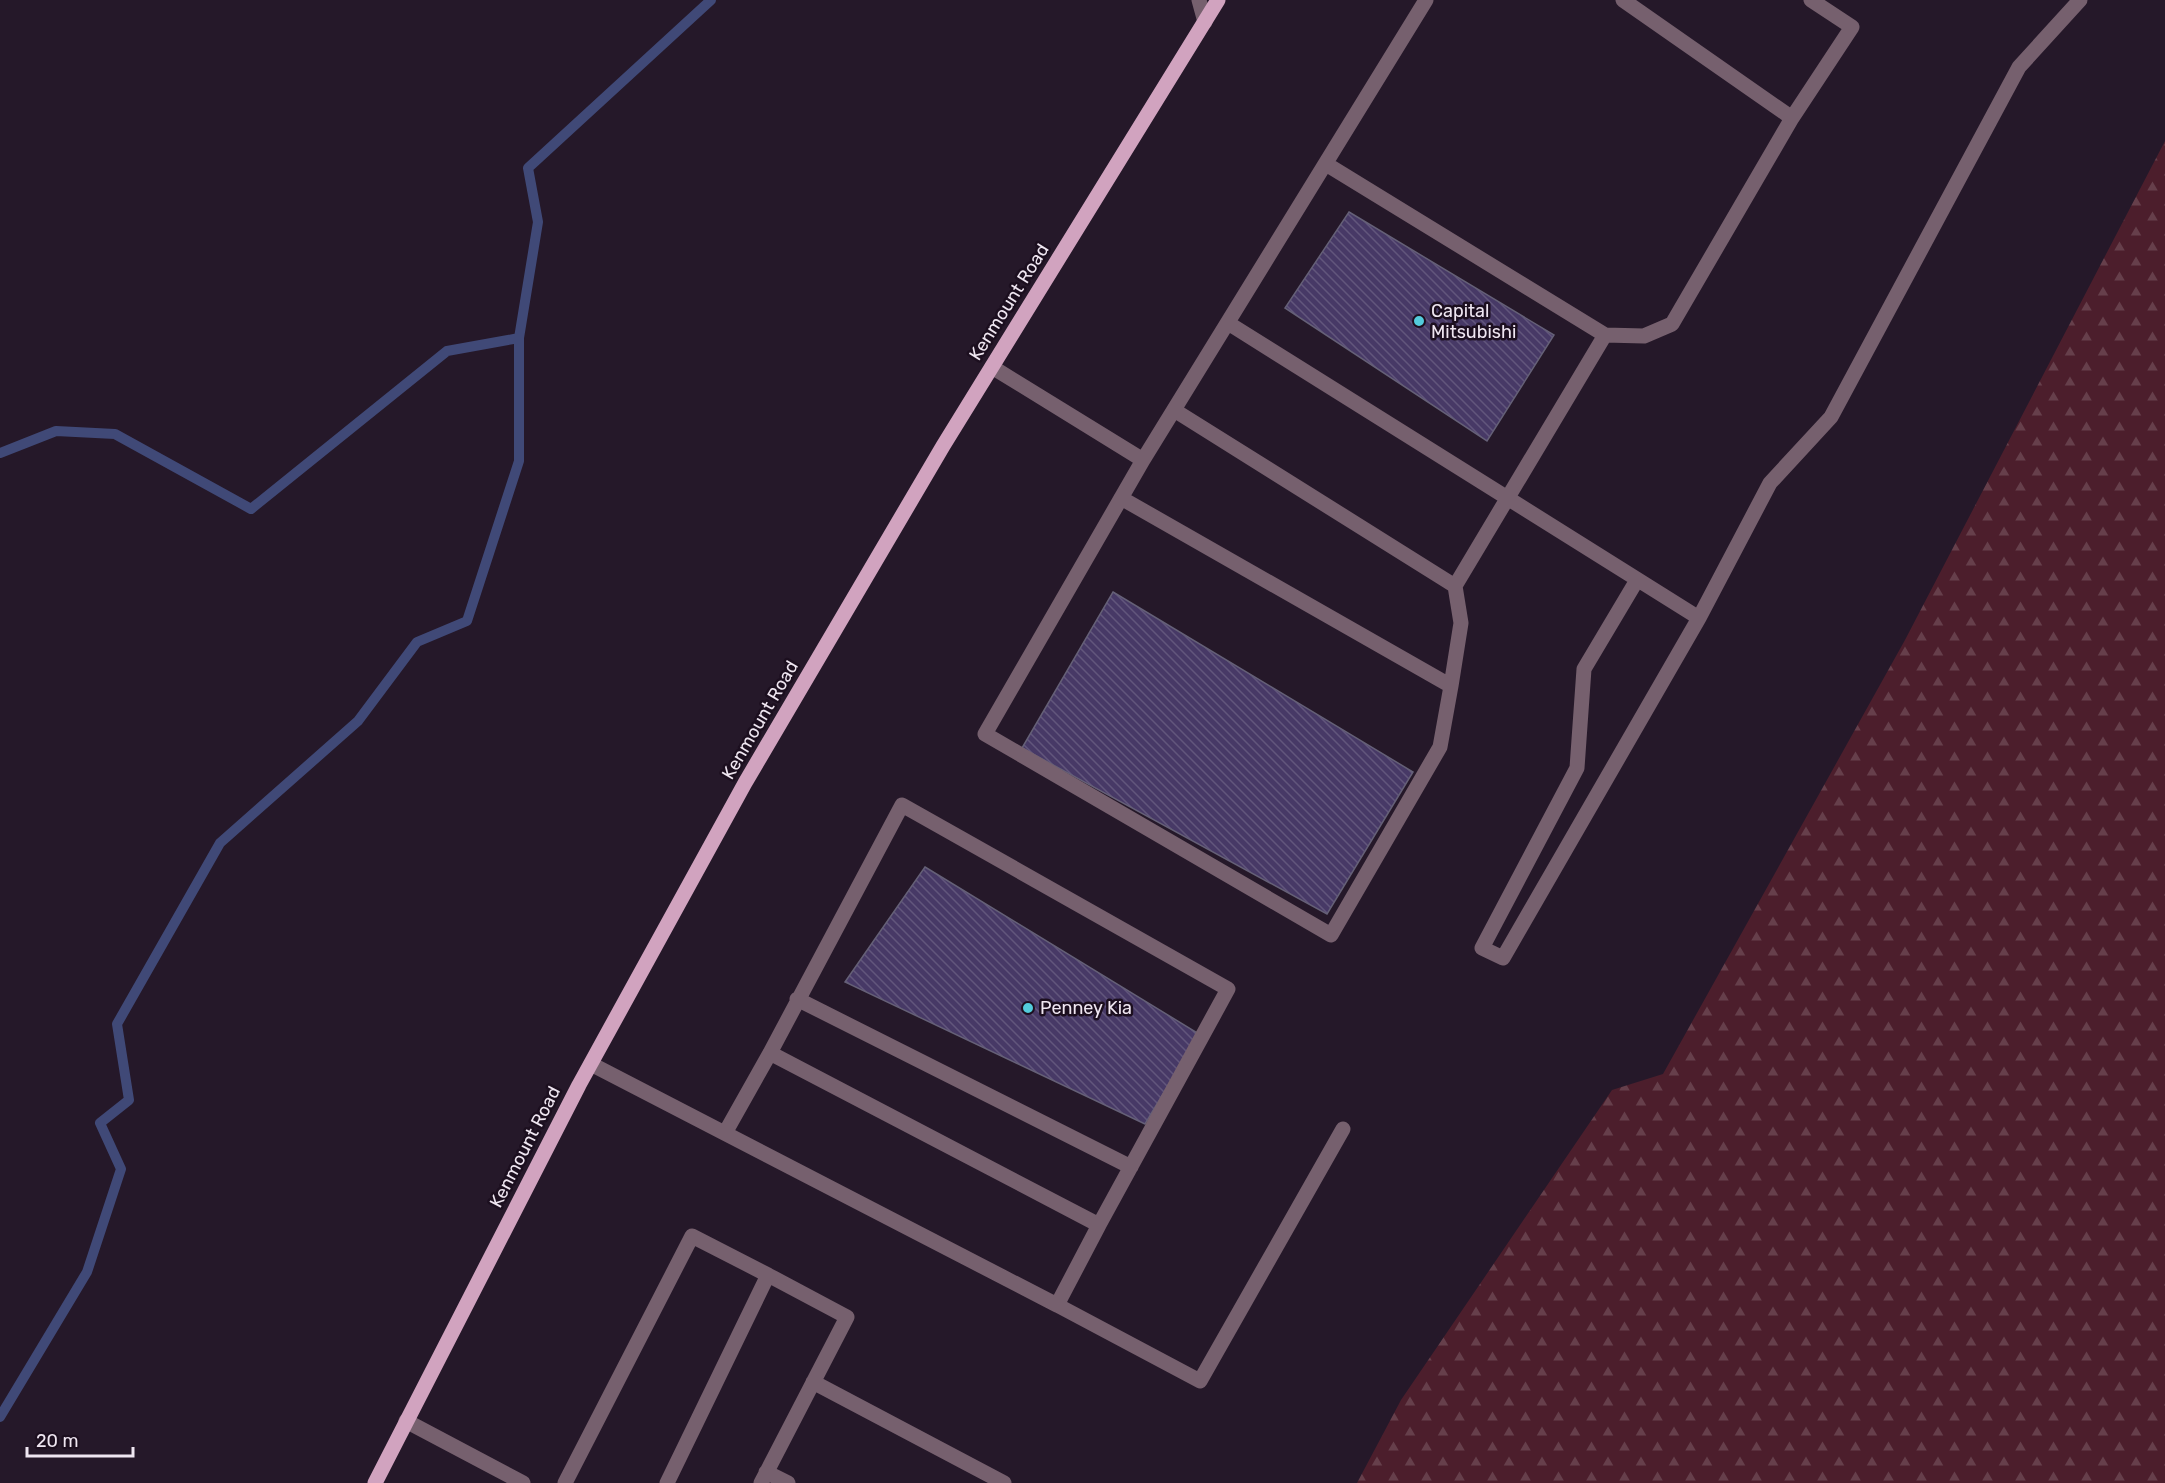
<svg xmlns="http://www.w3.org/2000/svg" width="2165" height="1483" font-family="Rubik,sans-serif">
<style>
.forest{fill:url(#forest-firs)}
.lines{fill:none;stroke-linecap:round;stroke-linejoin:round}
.stream{stroke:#404977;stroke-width:10}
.building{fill:url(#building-back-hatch);stroke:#656077;stroke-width:1.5}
.lane{stroke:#76606e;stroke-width:15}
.primary{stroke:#d1a3bf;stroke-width:15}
.poi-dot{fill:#53cbdb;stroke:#1c0f1f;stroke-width:2}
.labels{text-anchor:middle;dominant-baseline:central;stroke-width:5;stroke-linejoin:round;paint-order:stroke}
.street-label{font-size:18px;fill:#efe6f1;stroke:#1c0f1f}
.poi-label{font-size:18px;fill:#efe6f1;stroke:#1c0f1f;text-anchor:start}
</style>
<defs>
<pattern id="forest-firs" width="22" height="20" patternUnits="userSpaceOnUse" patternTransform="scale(1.5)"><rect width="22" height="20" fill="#4c1e2c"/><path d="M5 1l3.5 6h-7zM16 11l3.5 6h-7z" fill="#663f4b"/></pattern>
<pattern id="building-back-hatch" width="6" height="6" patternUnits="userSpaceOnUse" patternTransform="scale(1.5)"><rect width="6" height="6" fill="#473966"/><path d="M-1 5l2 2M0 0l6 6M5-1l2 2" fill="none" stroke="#62567c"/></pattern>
</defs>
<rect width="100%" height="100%" fill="#251829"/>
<path class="forest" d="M2165,141V1483H1357L1401,1400L1612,1090L1663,1074L1905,640Z"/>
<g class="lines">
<path class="stream" d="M0,453L56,431L115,434L251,509L447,351L519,338
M0,1417L87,1272L121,1169L100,1123L129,1100L117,1024L220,843L358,721L417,642L467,621L519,461V338L538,222L528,168L711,0"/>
</g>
<path class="building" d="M1349,212L1554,335L1487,441L1285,308Z
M1113,592L1413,772L1327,914L1022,748Z
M925,867L1199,1034L1145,1124L845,982Z"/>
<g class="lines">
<path class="lane" d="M1199,0L1205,22
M1623,0L1792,118
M1326,164L1605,335L1455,586L1461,623L1451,686
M1228,323L1699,618L1503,958L1482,948L1577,768L1584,669L1637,580
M1605,335L1644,336L1672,324L1792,118L1852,27L1811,0
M992,367L1143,460L985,734L1331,935L1440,747L1451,686L1121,498
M1174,410L1455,586
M1143,460L1426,0
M1699,618L1770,483L1831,417L2019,67L2080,0
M797,999L1131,1167
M591,1064L1057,1305L1099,1225L770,1053
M725,1133L770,1053L902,805L1228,989L1099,1225
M1057,1305L1200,1381L1343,1129
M813,1382L1004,1483
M406,1421L523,1483
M766,1472L788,1483
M565,1483L692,1236L768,1275L667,1483
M761,1483L847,1317L768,1275"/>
<path class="primary" d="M375,1483L579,1085L745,783L943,446L1218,0"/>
</g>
<g class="poi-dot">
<circle cx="1419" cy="321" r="6"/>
<circle cx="1028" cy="1008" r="6"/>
</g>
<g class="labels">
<g class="street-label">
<text transform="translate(1009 302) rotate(-58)">Kenmount Road</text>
<text transform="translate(760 720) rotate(-60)">Kenmount Road</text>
<text transform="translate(525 1147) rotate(-63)">Kenmount Road</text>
</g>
<g class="poi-label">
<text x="1431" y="311">Capital<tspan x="1431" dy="21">Mitsubishi</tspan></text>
<text x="1040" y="1008">Penney Kia</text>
</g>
</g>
<path d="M27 1447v9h106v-9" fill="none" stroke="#efe6f1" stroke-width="3"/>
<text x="36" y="1447" font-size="18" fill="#efe6f1" stroke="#1c0f1f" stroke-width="4.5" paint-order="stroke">20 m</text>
</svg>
